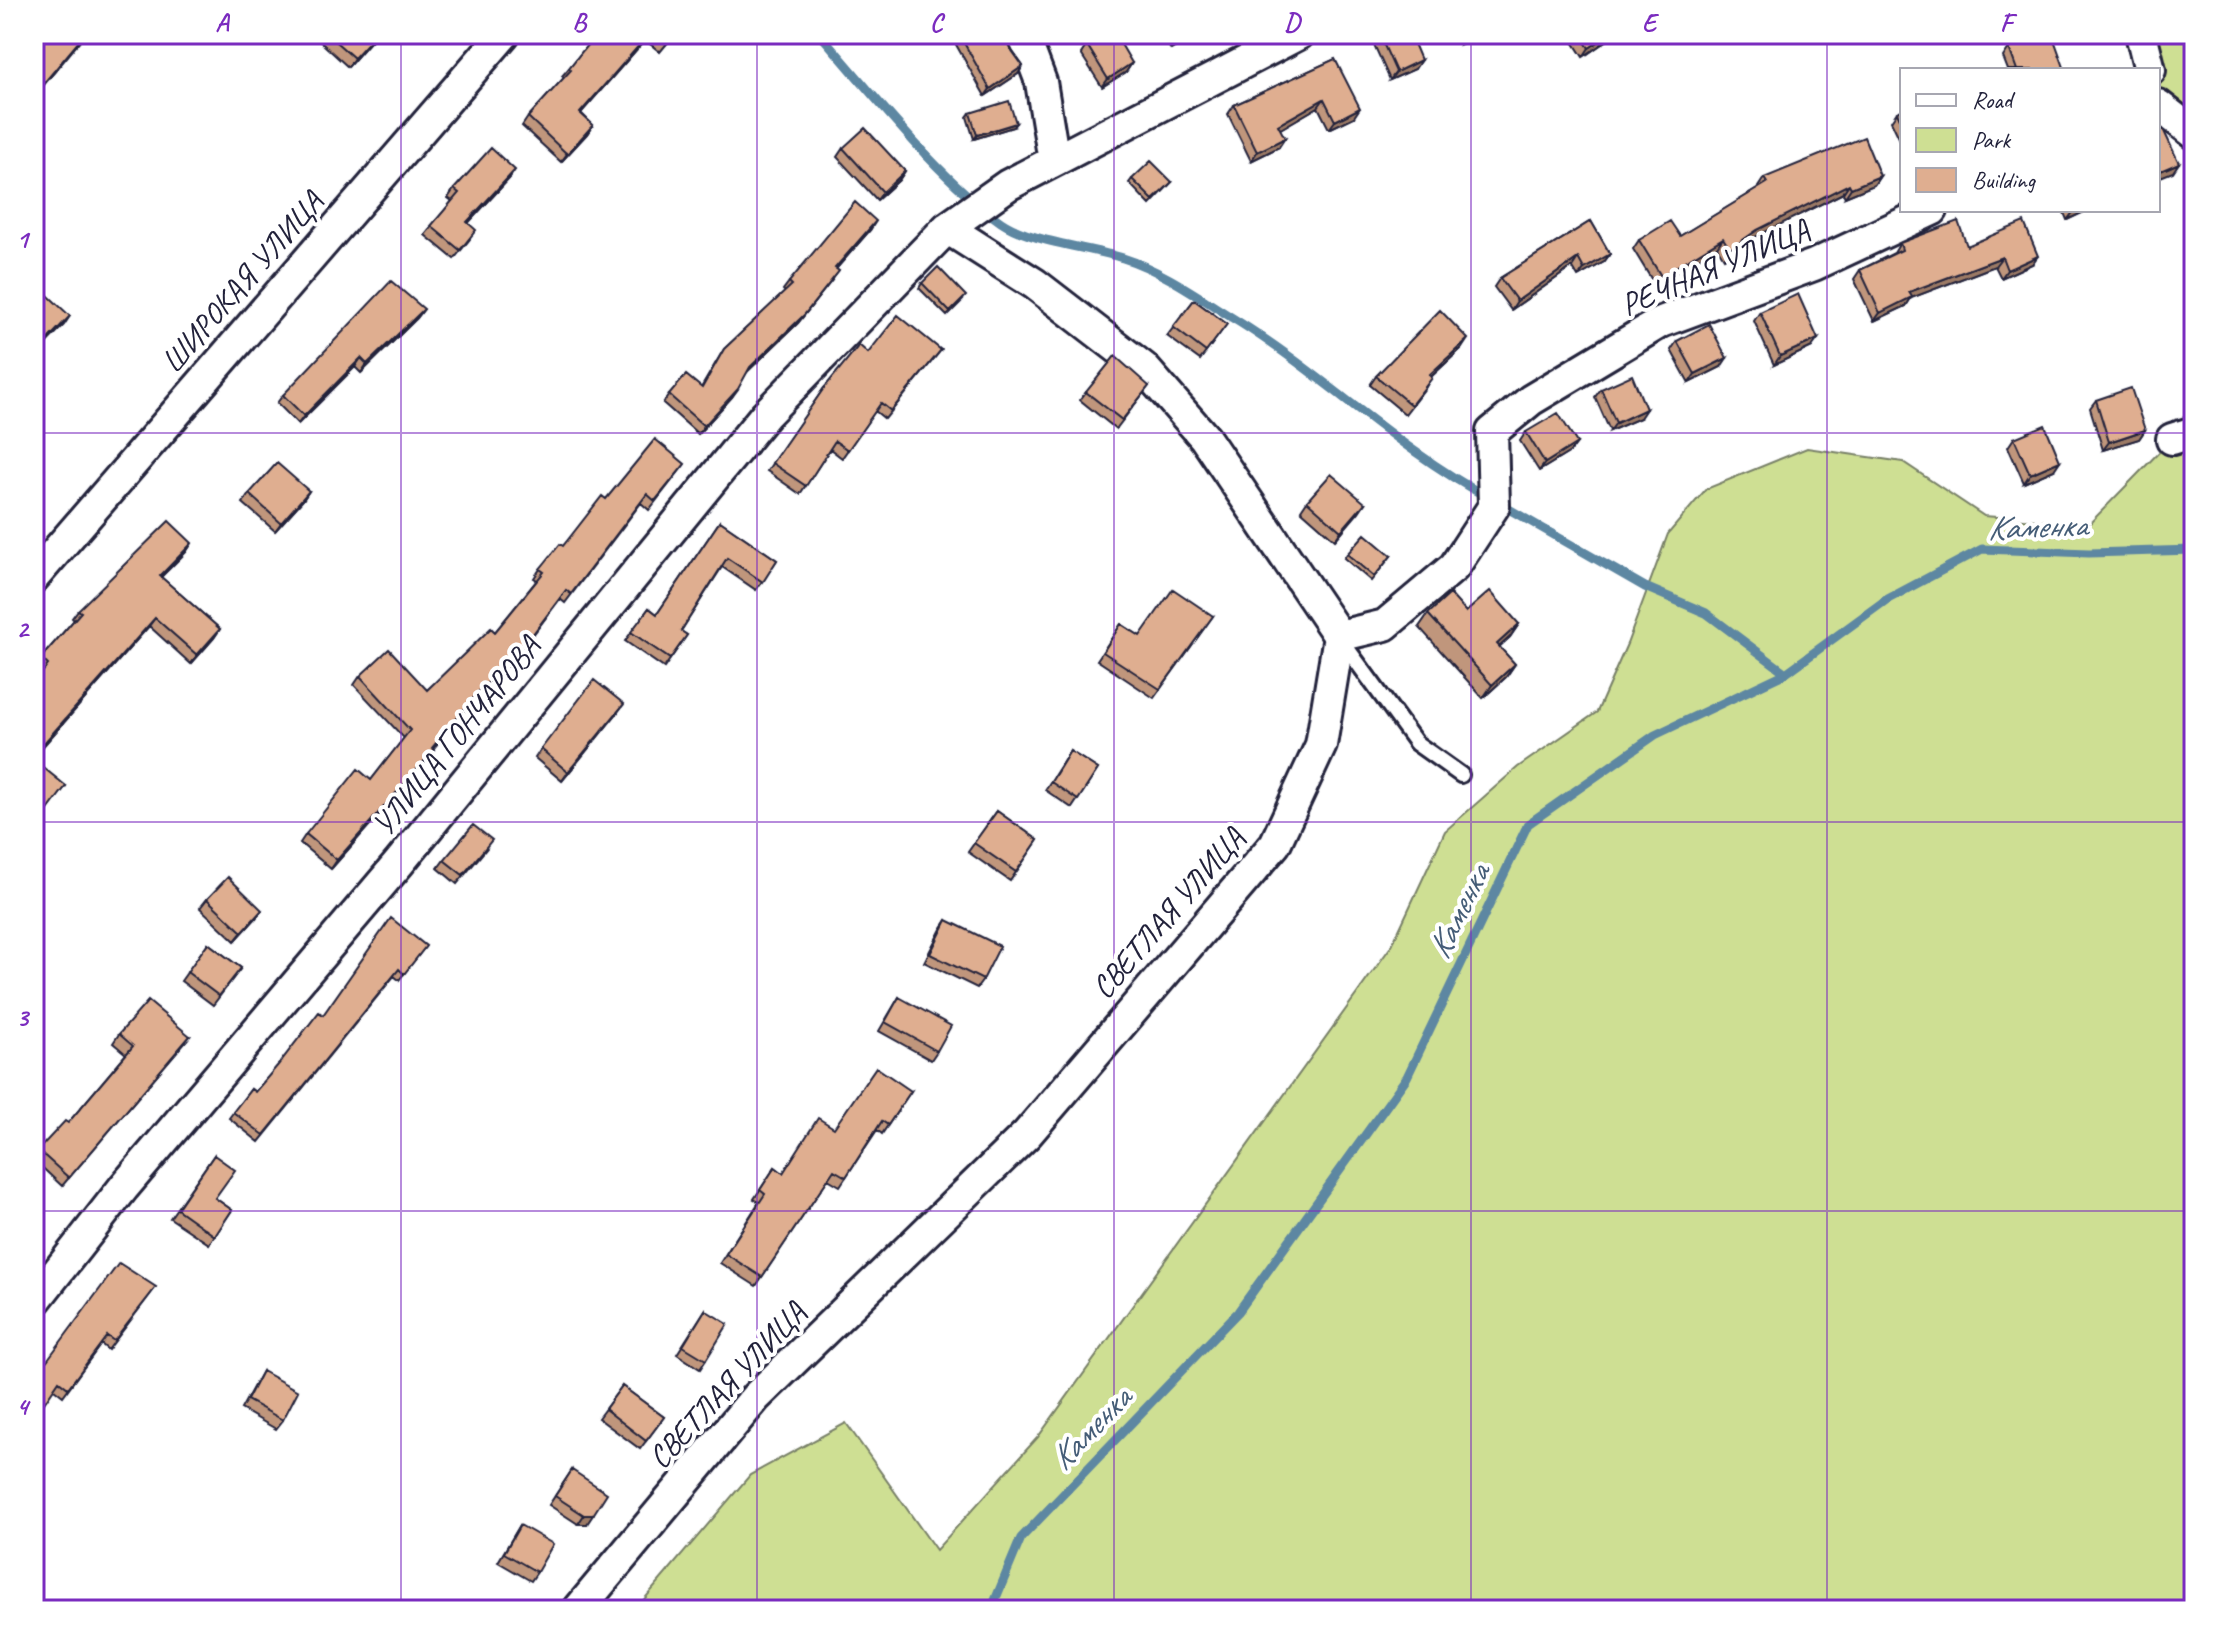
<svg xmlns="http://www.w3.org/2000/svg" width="2228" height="1644" font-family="Caveat,sans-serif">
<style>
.green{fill:#cedf93;stroke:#788067;stroke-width:2}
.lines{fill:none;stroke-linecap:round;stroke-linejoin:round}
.stream{stroke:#5d87a2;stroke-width:9}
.lane-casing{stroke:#22223b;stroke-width:20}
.street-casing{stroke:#22223b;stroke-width:36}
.lane{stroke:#fff;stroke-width:14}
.street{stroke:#fff;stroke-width:30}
.wall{fill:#c0967c;stroke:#22223b;stroke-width:2}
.shaded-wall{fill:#9c7a65;stroke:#22223b;stroke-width:2}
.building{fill:#dfae90;stroke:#22223b;stroke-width:2}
.grid{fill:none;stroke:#7b2cbf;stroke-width:2;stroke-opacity:0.55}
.labels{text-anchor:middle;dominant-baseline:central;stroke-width:8;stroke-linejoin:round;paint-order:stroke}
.street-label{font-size:32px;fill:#22223b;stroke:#fff}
.water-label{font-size:34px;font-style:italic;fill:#455d77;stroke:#fff}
.neatline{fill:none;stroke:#7b2cbf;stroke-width:3}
.grid-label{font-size:26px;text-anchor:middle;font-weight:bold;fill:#7b2cbf}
</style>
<rect width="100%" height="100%" fill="#fff"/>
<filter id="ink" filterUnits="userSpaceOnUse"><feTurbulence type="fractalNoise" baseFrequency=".0125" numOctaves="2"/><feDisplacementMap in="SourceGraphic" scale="16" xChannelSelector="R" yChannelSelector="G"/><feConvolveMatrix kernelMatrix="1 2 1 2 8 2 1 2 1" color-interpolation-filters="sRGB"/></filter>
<g filter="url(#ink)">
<path class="green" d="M2141,34H2194V133L2158,105V70Z
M2194,432V1610H635L750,1475L846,1423L936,1550L1038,1437L1392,945L1445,831L1518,767L1597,712L1627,644L1668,534L1706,489L1807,448L1903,462L1984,516L2089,524L2172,439Z"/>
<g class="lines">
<path class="stream" d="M820,34C874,95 935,175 1001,222C1030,242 1088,247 1123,258C1164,271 1203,300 1239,322C1325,376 1398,449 1487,497
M1500,504L1645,587L1706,613L1786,673
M991,1610L1021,1538L1238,1312L1407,1077L1528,824L1655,735L1786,673L1886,600L1982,549L2089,553L2194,550"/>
<g class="lane-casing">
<path id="lane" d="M1341,640L1416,743L1461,775"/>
</g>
<g class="street-casing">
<path id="street" d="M1023,34L1041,82L1054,161
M2141,34L2150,70
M2158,105L2194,133
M2172,439L2194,432
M34,577L504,34
M1339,636L1385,625L1454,567L1494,506L1492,432L1531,400L1661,322L1814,265L1932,210
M34,1302L124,1187L399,863L766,414L947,228L1008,185L1299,34
M578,1610L756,1397L1027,1134L1275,844L1321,745L1339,636L1205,438L1144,368L1035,284L947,228"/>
</g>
<use href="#lane" class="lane"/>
<use href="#street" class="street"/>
</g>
<path class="wall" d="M314,34H377L348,67L313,35Z
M596,34H675L660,52L645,40L581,113L593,125L587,134L561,162L522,126L528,117L564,78L562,76L569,68Z
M950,34H1000L1023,66L1018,74L985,96Z
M1161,34H1197L1171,50Z
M1374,34H1410L1415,69L1390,80L1371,38Z
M1456,34H1481L1461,44Z
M1568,34H1613L1609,39L1583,57Z
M1087,45L1132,63L1126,72L1102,87L1081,54Z
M2009,48L2065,70H2008L2003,57Z
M1335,59L1354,117L1329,129L1318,107L1280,129L1279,147L1251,161L1228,114L1234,105Z
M1902,110V144L1891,121L1897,112Z
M970,113L1013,127L974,139L967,117Z
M843,148L905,171L899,180L877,200L837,157Z
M1880,176L1874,185L1845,197L1843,193L1751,239L1724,258L1717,247L1655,285L1633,249L1639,240L1680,236L1759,188L1758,187L1764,178Z
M509,179L468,223L470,239L454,259L425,235L452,201L448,198L454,189Z
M1132,179L1172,182L1150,205L1129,183Z
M2063,210H2088L2067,220Z
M1591,221L1610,254L1604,262L1578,277L1572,267L1511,310L1494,287L1500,278Z
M871,229L836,269L833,279L798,323L747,372L732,397L698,434L663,403L669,395L701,388L724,349L785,292L783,290L789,282Z
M1900,243L1967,246L2032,264L2001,278L1995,266L1911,298L1906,306L1874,321L1854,279L1860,270L1894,253Z
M922,283L963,300L947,316L919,288Z
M1194,300L1227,324L1200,360L1167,336Z
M424,309L417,318L361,373L355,367L298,424L277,403L283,395Z
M1760,312L1812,347L1774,365L1754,321Z
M1677,341L1721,367L1689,383L1671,350Z
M1462,348L1431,377L1426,387L1405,414L1370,385L1376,376Z
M941,350L885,419L875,411L842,458L830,449L800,494L767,471L824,388L868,353Z
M1149,386L1116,429L1080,400L1086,392Z
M1601,389L1640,418L1610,431L1595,397Z
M2096,400L2145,430L2139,439L2103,450L2090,408Z
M1526,432L1577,443L1570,452L1539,471L1520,441Z
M2014,438L2054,470L2024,483L2008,447Z
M685,464L649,510L641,503L565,603L560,599L511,664L474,699L433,749L434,750L428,759L331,869L300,843L306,834L371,780L404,738L354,685L360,676L427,690L495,632L537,580L534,578L540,569L563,546L606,499Z
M309,491L303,500L275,531L243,503L249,494Z
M1307,501L1365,503L1335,540L1301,510Z
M720,521L777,560L756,590L722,567L681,631L687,635L664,668L625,641L649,608L657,614Z
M192,543L186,552L161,577L220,629L214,638L191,664L149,626L38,752L34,749V683L42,674L34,667L41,658L74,620L72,618L78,610Z
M1347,554L1391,556L1371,581L1344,558Z
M1466,612L1519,624L1510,637L1499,647L1515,664L1506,677L1483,698L1419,627L1428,614Z
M1213,616L1154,698L1097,660L1121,624L1140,636Z
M618,712L562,781L535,758L541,749Z
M1070,751L1098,769L1072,808L1045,790Z
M34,771L66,786L41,818L34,813Z
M997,811L1038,840L1010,881L968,852Z
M486,849L457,884L438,868L444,860Z
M207,899L256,918L235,941L200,908Z
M947,920L983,980L977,988L924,962L941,929Z
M208,943L241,968L213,1005L181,981Z
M426,946L399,980L394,976L259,1142L229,1118L251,1089L255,1092L323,1015Z
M899,997L937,1051L931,1060L879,1031Z
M119,1034L190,1036L62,1186L34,1160V1157L38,1150L68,1123L126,1054L113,1043Z
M911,1091L882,1134L877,1130L840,1186L828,1179L756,1286L720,1263L759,1202L754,1199L775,1167L783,1173L834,1128Z
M214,1155L215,1198L232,1210L209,1244L170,1218Z
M156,1287L108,1350L101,1344L63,1396L54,1389L34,1378Z
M705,1310L706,1360L700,1369L677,1354Z
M262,1371L283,1420L276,1429L241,1409Z
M622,1386L664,1417L640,1449L598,1418Z
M572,1470L587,1524H578L549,1505Z
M520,1525L537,1572L531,1581L498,1562Z"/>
<path class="shaded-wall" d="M85,34H86L34,97V95Z
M376,34H377L374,37L348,67L354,58Z
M649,34L645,40L574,121L580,113Z
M1189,34H1197L1171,50L1178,41Z
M1469,34H1481L1461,44L1467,35Z
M1610,34H1613L1609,39L1583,57L1589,48Z
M1421,60L1415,69L1390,80L1396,72Z
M1132,63L1126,72L1102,87L1108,79Z
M1023,66L1018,74L985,96L990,89Z
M1324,99L1318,107L1272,134L1278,125Z
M1360,108L1354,117L1329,129L1335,121Z
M1016,123L1013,127L974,139L977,135Z
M593,125L587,134L561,162L567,154Z
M1285,138L1279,147L1251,161L1257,152Z
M2179,163L2173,172L2158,178V172Z
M515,170L509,179L461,231L467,222Z
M905,171L899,180L877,200L883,192Z
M1880,176L1874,185L1845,197L1851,188Z
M1849,184L1843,193L1751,239L1724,258L1730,249L1757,230Z
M2075,210H2088L2067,220Z
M876,221L871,229L830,276L835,268Z
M1723,238L1717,247L1655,285L1661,276Z
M1610,254L1604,262L1578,277L1584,269Z
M2038,256L2032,264L2001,278L2007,270Z
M2002,257L1995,266L1911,298L1906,306L1874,321L1880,313L1909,292Z
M1578,258L1572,267L1511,310L1517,301Z
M839,271L798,323L744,375L750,367Z
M424,309L417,318L361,373L367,364Z
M70,316L64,325L34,356V354Z
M1468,339L1462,348L1423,384L1429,375Z
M1818,339L1812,347L1774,365L1780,356Z
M361,358L355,367L298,424L304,416Z
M1727,358L1721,367L1689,383L1695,374Z
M738,389L732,397L698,434L704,426Z
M1646,409L1640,418L1610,431L1616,423Z
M2145,430L2139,439L2103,450L2109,442Z
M1577,443L1570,452L1539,471L1545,463Z
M2060,461L2054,470L2024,483L2030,474Z
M309,491L303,500L275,531L281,523Z
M1365,503L1359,512L1335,540L1341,531Z
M192,543L186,552L153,585L160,576Z
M566,590L511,664L474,699L426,757L480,690Z
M155,618L149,626L38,752L44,743Z
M1519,624L1510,637L1488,657L1497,644Z
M220,629L214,638L191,664L197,655Z
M1515,664L1506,677L1483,698L1492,685Z
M624,704L618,712L562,781L568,772Z
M434,750L428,759L331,869L337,860Z
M262,910L256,918L235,941L242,932Z
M584,1515H593L587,1524H578Z"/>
<path class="building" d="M34,34H85L34,95Z
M327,34H376L354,58Z
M596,34H649L580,113L593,125L567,154L528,117L571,70L569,68Z
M655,34H674L666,44Z
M959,34H1000L1023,66L990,89Z
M1104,34H1115L1132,63L1108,79L1087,45Z
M1173,34H1189L1178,41Z
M1379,34H1410L1421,60L1396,72Z
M1580,34H1610L1589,48Z
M2047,34H2052L2065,70H2017L2009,48Z
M1335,59L1360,108L1335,121L1324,99L1278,125L1285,138L1257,152L1234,105Z
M1009,101L1016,123L977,135L970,113Z
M1902,110V123L1897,112Z
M865,128L905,171L883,192L843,148Z
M2163,129L2179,163L2158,172V131Z
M1864,137L1880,176L1851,188L1849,184L1757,230L1730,249L1723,238L1661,276L1639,240L1670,221L1680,236L1767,183L1764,178Z
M491,148L515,170L467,222L476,230L460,250L431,226L459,193L454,189Z
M1151,161L1172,182L1153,200L1132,179Z
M855,202L876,221L835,268L839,271L804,315L750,367L738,389L704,426L669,395L686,375L702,388L724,349L792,285L789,282Z
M1591,221L1610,254L1584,269L1578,258L1517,301L1500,278Z
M1958,221L1967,246L2024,222L2038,256L2007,270L2002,257L1909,292L1912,297L1880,313L1860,270L1902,250L1900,243Z
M938,267L966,296L950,312L922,283Z
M391,281L424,309L367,364L361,358L304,416L283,395Z
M37,285L70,316L34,354V289Z
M1798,294L1818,339L1780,356L1760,312Z
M1194,300L1227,324L1206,352L1173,327Z
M1440,310L1468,339L1429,375L1432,378L1411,405L1376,376Z
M898,315L941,350L891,411L881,403L848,450L835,441L806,486L772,463L824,388L859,345L868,353Z
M1709,324L1727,358L1695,374L1677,341Z
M1115,356L1149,386L1122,420L1086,392Z
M1632,375L1646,409L1616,423L1601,389Z
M2131,388L2145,430L2109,442L2096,400Z
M1558,413L1577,443L1545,463L1526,432Z
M2045,425L2060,461L2030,474L2014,438Z
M655,439L685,464L655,501L647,494L571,594L566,590L517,655L480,690L432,748L434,750L337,860L306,834L358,769L371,780L410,730L360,676L389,649L427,690L491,628L495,632L544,572L540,569L560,544L563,546L602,496L606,499Z
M277,463L309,491L281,523L249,494Z
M1331,474L1365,503L1341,531L1307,501Z
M169,521L192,543L160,576L220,629L197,655L155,618L44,743L34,735V683L48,665L41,658L81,612L78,610Z
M720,521L777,560L763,582L727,558L681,631L687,635L670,659L631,632L649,608L657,614Z
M1365,534L1391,556L1374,577L1347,554Z
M1173,589L1213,616L1160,689L1103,652L1121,624L1140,636Z
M1490,591L1519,624L1497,644L1515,664L1492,685L1428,614L1450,594L1466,612Z
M594,680L624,704L568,772L541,749Z
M1070,751L1098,769L1078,800L1051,782Z
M39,764L66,786L48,810L34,799V771Z
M997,811L1038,840L1016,872L974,843Z
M473,825L492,840L463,875L444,860Z
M228,877L262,910L242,932L207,899Z
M391,918L426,946L404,974L399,969L264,1135L233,1112L251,1089L255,1092L278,1065L319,1012L323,1015Z
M947,920L1000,946L983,980L930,954Z
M208,943L241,968L219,996L187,972Z
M899,997L951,1026L937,1051L885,1022Z
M148,1001L190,1036L69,1178L38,1150L65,1121L68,1123L133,1046L119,1034Z
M876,1067L911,1091L888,1125L882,1121L846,1177L834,1170L762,1277L726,1254L765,1194L760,1190L775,1167L783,1173L818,1118L834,1128Z
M214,1155L235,1170L215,1198L232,1210L215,1236L177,1209Z
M34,1206L42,1212L34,1225Z
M119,1263L156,1287L114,1341L107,1336L68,1388L59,1381L34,1418V1378Z
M705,1310L728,1324L706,1360L683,1346Z
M262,1371L298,1391L283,1420L247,1400Z
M622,1386L664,1417L646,1441L605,1409Z
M572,1470L607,1493L593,1515H584L555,1496Z
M520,1525L553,1544L537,1572L504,1553Z"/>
</g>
<path class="grid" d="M401,34V1610M757,34V1610M1114,34V1610M1471,34V1610M1827,34V1610M34,433H2194M34,822H2194M34,1211H2194"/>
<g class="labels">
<g class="street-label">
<text transform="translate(1715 267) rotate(-23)">РЕЧНАЯ УЛИЦА</text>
<text transform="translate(242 282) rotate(-49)">ШИРОКАЯ УЛИЦА</text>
<text transform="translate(456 736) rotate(-51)">УЛИЦА ГОНЧАРОВА</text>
<text transform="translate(1168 913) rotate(-49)">СВЕТЛАЯ УЛИЦА</text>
<text transform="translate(727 1385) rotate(-47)">СВЕТЛАЯ УЛИЦА</text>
</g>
<g class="water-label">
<text transform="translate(2037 526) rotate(-2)">Каменка</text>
<text transform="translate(1458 911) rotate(-64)">Каменка</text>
<text transform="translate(1090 1428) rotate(-46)">Каменка</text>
</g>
</g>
<rect width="2228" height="1644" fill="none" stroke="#fff" stroke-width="88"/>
<rect x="1900" y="68" width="260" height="144" fill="#ffffff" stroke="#a7a7b1" stroke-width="2"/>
<rect x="1916" y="94" width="40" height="12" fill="#ffffff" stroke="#a7a7b1" stroke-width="2"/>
<text x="1972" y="108" font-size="24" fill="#22223b">Road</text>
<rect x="1916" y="128" width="40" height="24" fill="#cedf93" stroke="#a7a7b1" stroke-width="2"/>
<text x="1972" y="148" font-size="24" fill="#22223b">Park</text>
<rect x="1916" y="168" width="40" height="24" fill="#dfae90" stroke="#a7a7b1" stroke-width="2"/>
<text x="1972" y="188" font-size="24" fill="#22223b">Building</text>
<rect x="44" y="44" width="2140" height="1556" class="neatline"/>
<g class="grid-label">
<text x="222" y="31">A</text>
<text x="579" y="31">B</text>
<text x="936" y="31">C</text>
<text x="1292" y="31">D</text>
<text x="1649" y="31">E</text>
<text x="2006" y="31">F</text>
<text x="22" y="248">1</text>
<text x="22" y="637">2</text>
<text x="22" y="1026">3</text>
<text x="22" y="1415">4</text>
</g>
</svg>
